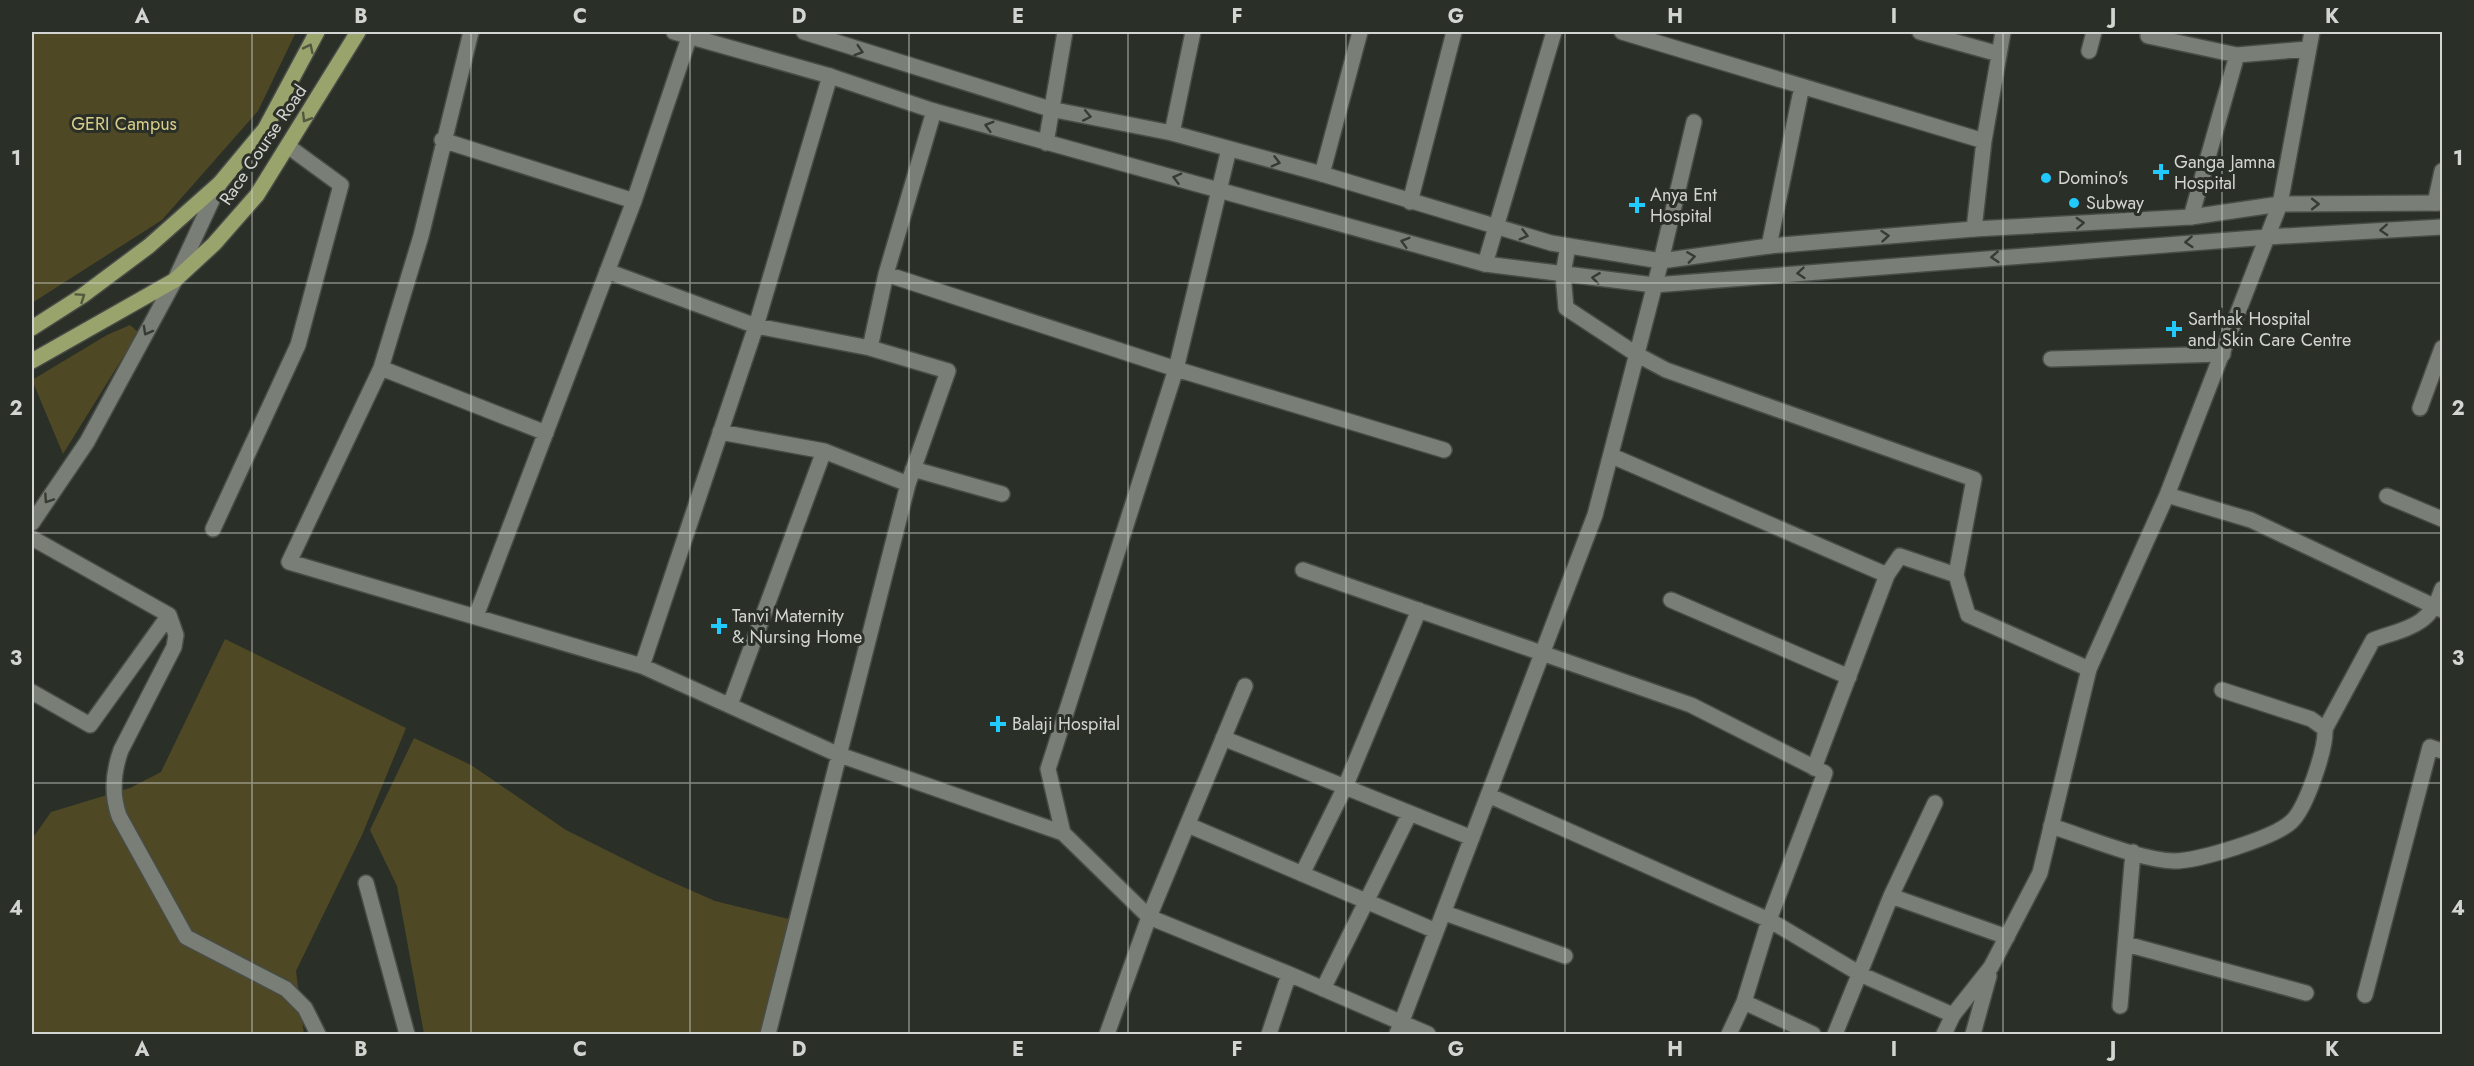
<svg xmlns="http://www.w3.org/2000/svg" width="2474" height="1066" font-family="Jost,sans-serif">
<style>
.green{fill:#4e4824}
.lines{fill:none;stroke-linecap:round;stroke-linejoin:round}
.street-casing{stroke:#484c47;stroke-width:18}
.secondary-casing{stroke:#484c47;stroke-width:18}
.primary-casing{stroke:#484c47;stroke-width:18}
.street{stroke:#797e76;stroke-width:15}
.secondary{stroke:#797e76;stroke-width:15}
.primary{stroke:#99a46d;stroke-width:15}
.oneway{stroke:#515840}
.oneway2{stroke:#363b34}
.grid{fill:none;stroke:#d2d5d1;stroke-width:1.5;stroke-opacity:0.55}
.poi-dot{fill:#21c9fd;stroke:#2a2f28;stroke-width:2}
.labels{text-anchor:middle;dominant-baseline:central;stroke-width:6;stroke-linejoin:round;paint-order:stroke}
.park-label{font-size:18px;fill:#d8cd8a;stroke:#2a2f28}
.street-label{font-size:18px;fill:#d2d5d1;stroke:#2a2f28}
.poi-label{font-size:18px;fill:#d2d5d1;stroke:#2a2f28;text-anchor:start}
.neatline{fill:none;stroke:#d2d5d1;stroke-width:2}
.grid-label{font-size:20px;text-anchor:middle;font-weight:bold;fill:#d2d5d1}
</style>
<rect width="100%" height="100%" fill="#2a2f28"/>
<path class="green" d="M32,32H296L258,111L162,220L32,303Z
M130,325L138,332L133,341L63,454L32,380L107,335Z
M225,639L406,728L362,835L296,971L304,1034H32V839L51,812L130,788L161,772Z
M414,738L471,765L566,830L656,875L715,901L789,919L761,1034H424L397,886L370,830Z"/>
<g class="lines">
<g class="street-casing">
<path id="street" d="M471,32L421,236L381,368L289,562L642,666L837,754L1063,833
M1622,32L1984,141
M1920,32L1999,54
M2148,36L2237,55L2307,49
M2089,51L2094,32
M1172,133L1193,32
M442,140L634,201
M1322,174L1360,32
M1410,202L1454,32
M2435,203L2442,171
M2280,204L2312,32
M2191,217L2237,55
M1974,229L1984,141L2003,32
M1568,246L1563,274L1566,308L1636,354L1666,370L1974,479L1956,575L1968,615L2089,669
M1769,246L1802,86
M1485,264L1554,32
M607,271L756,326L870,348L948,371L908,484L768,1034
M886,274L1176,369L1444,450
M870,348L886,274L934,111
M2051,359L2223,354
M381,368L546,433
M2420,408L2442,348
M720,432L824,451L908,484
M1612,456L1887,575
M913,469L1002,494
M2387,496L2442,519
M213,529L298,345L341,185L289,147
M32,538L169,615L90,725L32,692
M1303,570L1691,705L1825,773L1769,920L1744,1002L1729,1034
M1671,600L1849,677
M169,615L176,635L174,647L121,750C113,772 111,793 119,816L186,937L286,989L305,1008L318,1034
M476,616L634,201L691,32
M642,666L756,326L830,76
M1245,686L1149,917L1289,974L1428,1034
M730,705L824,451
M2325,729L2373,640C2406,628 2430,627 2442,589
M1223,738L1472,838
M1814,768L1887,575L1900,556L1956,575
M1488,795L1769,920L1862,975L1953,1015
M1188,825L1436,931
M2051,826C2086,837 2140,860 2174,861C2198,861 2274,838 2291,822C2306,809 2326,749 2325,729L2311,719L2222,690
M1302,874L1345,787L1419,610
M366,883L407,1034
M1891,896L2007,937
M1445,913L1565,956
M2126,944L2306,993
M1323,989L1410,813
M2365,995L2430,747L2442,751
M1744,1002L1813,1034
M2120,1006L2133,852
M1107,1034L1149,917L1063,833L1048,769L1176,369L1229,149
M1269,1034L1289,974
M1397,1034L1595,515L1661,261L1694,122
M1835,1034L1891,896L1935,803"/>
</g>
<g class="secondary-casing">
<path id="secondary" d="M674,32L830,76L934,111L1485,264L1654,285L2268,237L2442,227
M804,32L1050,109L1172,133L1322,174L1551,243L1661,261L1769,246L1974,229L2191,217L2280,204L2442,203
M1046,143L1065,32
M2167,495L2251,520L2442,610
M32,523L87,442L175,280L220,183
M1944,1034L1953,1015L1991,967L2040,873L2089,669L2167,495L2280,204
M1973,1034L1989,976"/>
</g>
<g class="primary-casing">
<path id="primary" d="M32,328L82,296L149,246L220,183L265,129L317,32
M32,361L175,280L214,244L257,195L358,32"/>
</g>
<use href="#street" class="street"/>
<use href="#secondary" class="secondary"/>
<use href="#primary" class="primary"/>
</g>
<defs><path id="oneway-chevron" d="M-2-3.5L2.5 0L-2 3.5" fill="none" stroke-width="1.6" stroke-linecap="round" stroke-linejoin="round" transform="scale(1.5)"/></defs>
<g class="oneway">
<use href="#oneway-chevron" transform="translate(309 48) rotate(-64)"/>
<use href="#oneway-chevron" transform="translate(306 118) rotate(121)"/>
<use href="#oneway-chevron" transform="translate(81 297) rotate(-34)"/>
</g>
<g class="oneway2">
<use href="#oneway-chevron" transform="translate(859 51) rotate(17)"/>
<use href="#oneway-chevron" transform="translate(1087 116) rotate(11)"/>
<use href="#oneway-chevron" transform="translate(989 126) rotate(-164)"/>
<use href="#oneway-chevron" transform="translate(1276 162) rotate(15)"/>
<use href="#oneway-chevron" transform="translate(1177 178) rotate(-165)"/>
<use href="#oneway-chevron" transform="translate(2315 204)"/>
<use href="#oneway-chevron" transform="translate(2080 223) rotate(-3)"/>
<use href="#oneway-chevron" transform="translate(2384 230) rotate(177)"/>
<use href="#oneway-chevron" transform="translate(1524 235) rotate(15)"/>
<use href="#oneway-chevron" transform="translate(1885 236) rotate(-5)"/>
<use href="#oneway-chevron" transform="translate(1405 242) rotate(-164)"/>
<use href="#oneway-chevron" transform="translate(2189 242) rotate(176)"/>
<use href="#oneway-chevron" transform="translate(1691 257) rotate(-8)"/>
<use href="#oneway-chevron" transform="translate(1995 257) rotate(176)"/>
<use href="#oneway-chevron" transform="translate(1801 273) rotate(175)"/>
<use href="#oneway-chevron" transform="translate(1596 278) rotate(-173)"/>
<use href="#oneway-chevron" transform="translate(147 331) rotate(119)"/>
<use href="#oneway-chevron" transform="translate(48 499) rotate(124)"/>
</g>
<path class="grid" d="M252,32V1034M471,32V1034M690,32V1034M909,32V1034M1128,32V1034M1346,32V1034M1565,32V1034M1784,32V1034M2003,32V1034M2222,32V1034M32,283H2442M32,533H2442M32,783H2442"/>
<g class="poi-dot">
<path d="M2158 163h6v6h6v6h-6v6h-6v-6h-6v-6h6z"/>
<circle cx="2046" cy="178" r="6"/>
<circle cx="2074" cy="203" r="6"/>
<path d="M1634 196h6v6h6v6h-6v6h-6v-6h-6v-6h6z"/>
<path d="M2171 320h6v6h6v6h-6v6h-6v-6h-6v-6h6z"/>
<path d="M716 617h6v6h6v6h-6v6h-6v-6h-6v-6h6z"/>
<path d="M995 715h6v6h6v6h-6v6h-6v-6h-6v-6h6z"/>
</g>
<g class="labels">
<g class="park-label">
<text x="124" y="124">GERI Campus</text>
</g>
<g class="street-label">
<text transform="translate(263 145) rotate(-56)">Race Course Road</text>
</g>
<g class="poi-label">
<text x="2174" y="162">Ganga Jamna<tspan x="2174" dy="21">Hospital</tspan></text>
<text x="2058" y="178">Domino's</text>
<text x="1650" y="195">Anya Ent<tspan x="1650" dy="21">Hospital</tspan></text>
<text x="2086" y="203">Subway</text>
<text x="2188" y="319">Sarthak Hospital<tspan x="2188" dy="21">and Skin Care Centre</tspan></text>
<text x="732" y="616">Tanvi Maternity<tspan x="732" dy="21">&amp; Nursing Home</tspan></text>
<text x="1012" y="724">Balaji Hospital</text>
</g>
</g>
<rect width="2474" height="1066" fill="none" stroke="#2a2f28" stroke-width="66"/>
<rect x="33" y="33" width="2408" height="1000" class="neatline"/>
<g class="grid-label">
<text x="142" y="23">A</text>
<text x="361" y="23">B</text>
<text x="580" y="23">C</text>
<text x="799" y="23">D</text>
<text x="1018" y="23">E</text>
<text x="1237" y="23">F</text>
<text x="1456" y="23">G</text>
<text x="1675" y="23">H</text>
<text x="1894" y="23">I</text>
<text x="2113" y="23">J</text>
<text x="2332" y="23">K</text>
<text x="16" y="165">1</text>
<text x="2458" y="165">1</text>
<text x="16" y="415">2</text>
<text x="2458" y="415">2</text>
<text x="16" y="665">3</text>
<text x="2458" y="665">3</text>
<text x="16" y="915">4</text>
<text x="2458" y="915">4</text>
<text x="142" y="1056">A</text>
<text x="361" y="1056">B</text>
<text x="580" y="1056">C</text>
<text x="799" y="1056">D</text>
<text x="1018" y="1056">E</text>
<text x="1237" y="1056">F</text>
<text x="1456" y="1056">G</text>
<text x="1675" y="1056">H</text>
<text x="1894" y="1056">I</text>
<text x="2113" y="1056">J</text>
<text x="2332" y="1056">K</text>
</g>
</svg>
